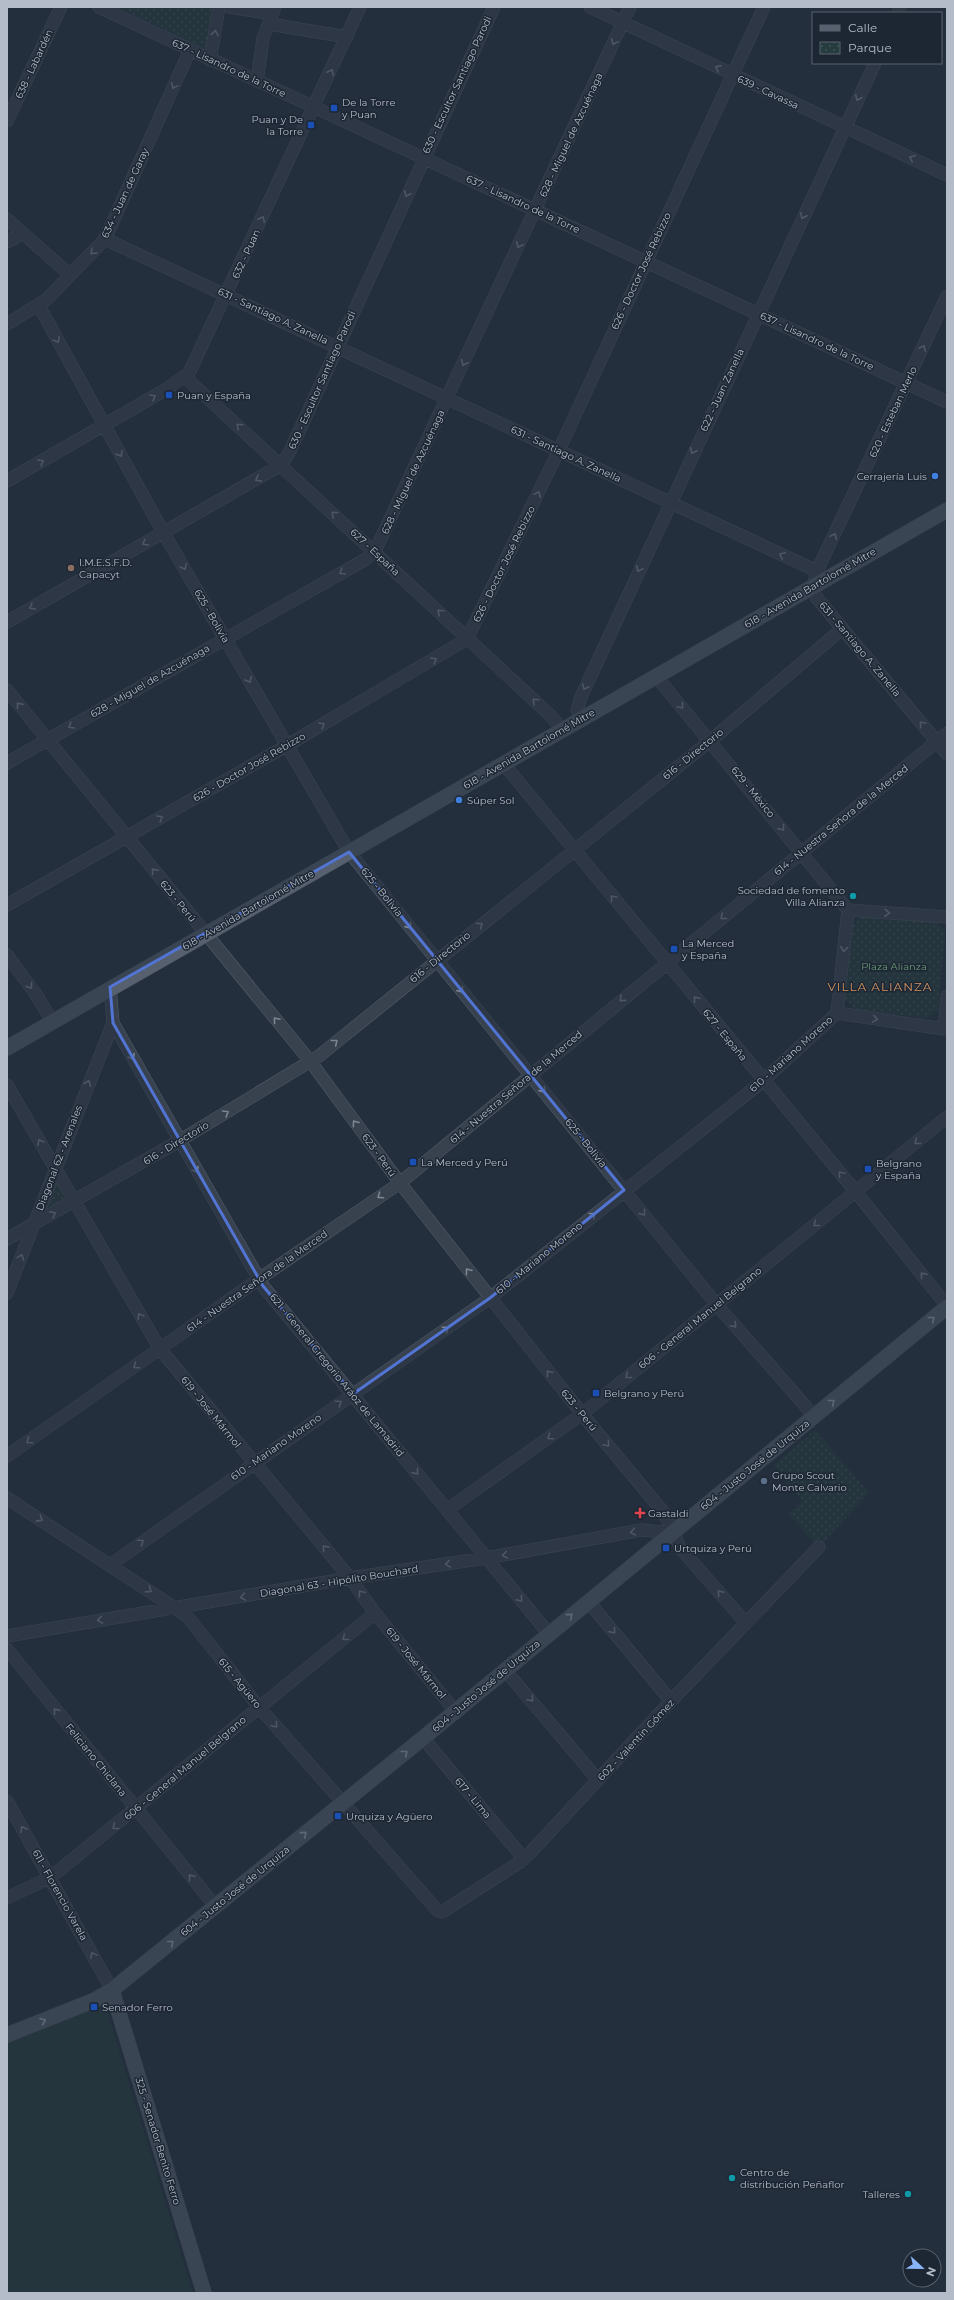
<svg xmlns="http://www.w3.org/2000/svg" width="954" height="2300" font-family="Montserrat,sans-serif">
<style>
.grass{fill:#263c3f}
.park{fill:url(#park-dots)}
.lines{fill:none;stroke-linecap:round;stroke-linejoin:round}
.minor-casing{stroke:#565f6c;stroke-width:13}
.major-casing{stroke:#414a57;stroke-width:16}
.minor{stroke:#38414e;stroke-width:12}
.major{stroke:#56606e;stroke-width:15}
.oneway{stroke:#7c8592}
.oneway2{stroke:#a1aab7}
.marked{fill:none;stroke:#5274d3;stroke-width:3;stroke-linejoin:round}
.transit-dot{fill:#1a4fb4;stroke:#1d2633;stroke-width:1.5}
.shop-dot{fill:#3f7fe0;stroke:#1d2633;stroke-width:1.5}
.education-dot{fill:#8d6e63;stroke:#1d2633;stroke-width:1.5}
.culture-dot{fill:#0f9aa8;stroke:#1d2633;stroke-width:1.5}
.service-dot{fill:#5c6f8a;stroke:#1d2633;stroke-width:1.5}
.health-dot{fill:#e0444e;stroke:#1d2633;stroke-width:1.5}
.labels{text-anchor:middle;dominant-baseline:central;stroke-width:3;stroke-linejoin:round;paint-order:stroke}
.street-label{font-size:10px;fill:#b4bcc9;stroke:#1d2633}
.poi-label{font-size:10px;fill:#b4bcc9;stroke:#1d2633;text-anchor:start}
.park-label{font-size:10px;fill:#6b9a76;stroke:#1d2633}
.quarter-label{font-size:12px;letter-spacing:1px;fill:#d59563;stroke:#1d2633}
</style>
<defs>
<pattern id="park-dots" width="8" height="8" patternUnits="userSpaceOnUse"><rect width="8" height="8" fill="#263c3f"/><path d="M2 2h.1M6 6h.1" fill="none" stroke="#435659" stroke-width="1.8" stroke-linecap="round"/></pattern>
</defs>
<rect width="100%" height="100%" fill="#242f3e"/>
<path class="grass" d="M100,2005L106,2007L193,2293H7V2043Z"/>
<path class="park" d="M117,7L215,8L209,45L204,48Z
M861,915L937,922L945,932L938,1010L928,1018L856,1010L845,999L850,929Z
M55,1180L66,1202L42,1214Z
M815,1430L869,1493L819,1547L788,1514L803,1501L774,1465Z"/>
<g class="lines">
<g class="minor-casing">
<path id="minor" d="M99,7L947,402
M230,7L272,14
M590,7L947,175
M898,13L900,7
M269,24L347,37
M210,60L219,7
M257,81L263,38L275,7
M7,121L61,7
M7,219L70,275
M105,239L817,571
M7,242L23,233
M947,296L817,571L813,587L816,597L947,754
M39,306L163,532L349,852L717,1305L814,1416
M7,324L46,300L105,239L190,50
M186,378L550,715L562,729
M7,481L165,390L189,373L360,7
M7,622L281,465L289,453L494,7
M656,676L848,910L837,1013
M7,690L310,1061L400,1183L582,1414L664,1513L681,1549L746,1623
M581,718L577,710L581,697L875,63
M7,763L366,559L375,551L630,7
M503,763L856,1192L947,1306
M7,905L286,746L467,639L559,450L764,7
M848,910L947,917
M7,955L35,993L53,1022
M110,987L113,1023L263,1286L549,1634
M837,1013L944,1029
M944,1029L947,996
M7,1085L160,1349L350,1578L375,1613L455,1711
M7,1239L179,1141L319,1056L710,741L842,629
M7,1293L113,1023
M7,1456L259,1279L400,1183L947,733
M7,1498L187,1616L259,1707L437,1910L442,1912L520,1862L530,1853L671,1701L819,1547
M447,1510L582,1414L947,1117
M110,1565L490,1298L763,1081L837,1013
M588,1601L671,1701
M7,1636L350,1578L486,1558L641,1530L672,1533
M7,1649L216,1907
M505,1670L598,1780
M423,1738L524,1859
M7,1801L112,1990
M7,1898L51,1877L375,1613"/>
</g>
<g class="major-casing">
<path id="major" d="M7,1048L947,510
M112,1990L204,2293
M7,2035L95,2000L112,1990L423,1738L947,1307"/>
</g>
<use href="#minor" class="minor"/>
<use href="#major" class="major"/>
</g>
<defs><path id="oneway-chevron" d="M-2-3.5L2.5 0L-2 3.5" fill="none" stroke-width="1.6" stroke-linecap="round" stroke-linejoin="round"/></defs>
<g class="oneway">
<use href="#oneway-chevron" transform="translate(215 33) rotate(-80)"/>
<use href="#oneway-chevron" transform="translate(614 42) rotate(115)"/>
<use href="#oneway-chevron" transform="translate(718 68) rotate(-154)"/>
<use href="#oneway-chevron" transform="translate(331 72) rotate(-65)"/>
<use href="#oneway-chevron" transform="translate(174 86) rotate(114)"/>
<use href="#oneway-chevron" transform="translate(858 98) rotate(115)"/>
<use href="#oneway-chevron" transform="translate(912 158) rotate(-155)"/>
<use href="#oneway-chevron" transform="translate(407 194) rotate(115)"/>
<use href="#oneway-chevron" transform="translate(803 216) rotate(115)"/>
<use href="#oneway-chevron" transform="translate(262 219) rotate(-65)"/>
<use href="#oneway-chevron" transform="translate(519 245) rotate(115)"/>
<use href="#oneway-chevron" transform="translate(93 252) rotate(134)"/>
<use href="#oneway-chevron" transform="translate(57 340) rotate(62)"/>
<use href="#oneway-chevron" transform="translate(923 348) rotate(-65)"/>
<use href="#oneway-chevron" transform="translate(464 363) rotate(115)"/>
<use href="#oneway-chevron" transform="translate(153 397) rotate(-30)"/>
<use href="#oneway-chevron" transform="translate(239 426) rotate(-137)"/>
<use href="#oneway-chevron" transform="translate(693 451) rotate(115)"/>
<use href="#oneway-chevron" transform="translate(120 454) rotate(61)"/>
<use href="#oneway-chevron" transform="translate(41 462) rotate(-30)"/>
<use href="#oneway-chevron" transform="translate(258 479) rotate(151)"/>
<use href="#oneway-chevron" transform="translate(538 494) rotate(-64)"/>
<use href="#oneway-chevron" transform="translate(334 514) rotate(-137)"/>
<use href="#oneway-chevron" transform="translate(834 536) rotate(-65)"/>
<use href="#oneway-chevron" transform="translate(145 543) rotate(150)"/>
<use href="#oneway-chevron" transform="translate(782 555) rotate(-155)"/>
<use href="#oneway-chevron" transform="translate(184 567) rotate(60)"/>
<use href="#oneway-chevron" transform="translate(639 569) rotate(114)"/>
<use href="#oneway-chevron" transform="translate(342 572) rotate(150)"/>
<use href="#oneway-chevron" transform="translate(32 607) rotate(150)"/>
<use href="#oneway-chevron" transform="translate(440 612) rotate(-137)"/>
<use href="#oneway-chevron" transform="translate(434 660) rotate(-30)"/>
<use href="#oneway-chevron" transform="translate(249 680) rotate(61)"/>
<use href="#oneway-chevron" transform="translate(585 687) rotate(114)"/>
<use href="#oneway-chevron" transform="translate(535 701) rotate(-137)"/>
<use href="#oneway-chevron" transform="translate(19 705) rotate(-129)"/>
<use href="#oneway-chevron" transform="translate(681 706) rotate(50)"/>
<use href="#oneway-chevron" transform="translate(922 724) rotate(-130)"/>
<use href="#oneway-chevron" transform="translate(322 725) rotate(-30)"/>
<use href="#oneway-chevron" transform="translate(71 726) rotate(150)"/>
<use href="#oneway-chevron" transform="translate(160 818) rotate(-30)"/>
<use href="#oneway-chevron" transform="translate(782 828) rotate(51)"/>
<use href="#oneway-chevron" transform="translate(154 871) rotate(-129)"/>
<use href="#oneway-chevron" transform="translate(613 898) rotate(-130)"/>
<use href="#oneway-chevron" transform="translate(887 913) rotate(4)"/>
<use href="#oneway-chevron" transform="translate(723 917) rotate(141)"/>
<use href="#oneway-chevron" transform="translate(480 925) rotate(-38)"/>
<use href="#oneway-chevron" transform="translate(409 926) rotate(51)"/>
<use href="#oneway-chevron" transform="translate(844 949) rotate(96)"/>
<use href="#oneway-chevron" transform="translate(30 986) rotate(53)"/>
<use href="#oneway-chevron" transform="translate(461 990) rotate(51)"/>
<use href="#oneway-chevron" transform="translate(622 999) rotate(140)"/>
<use href="#oneway-chevron" transform="translate(696 999) rotate(-129)"/>
<use href="#oneway-chevron" transform="translate(875 1019) rotate(9)"/>
<use href="#oneway-chevron" transform="translate(276 1020) rotate(-130)"/>
<use href="#oneway-chevron" transform="translate(335 1042) rotate(-39)"/>
<use href="#oneway-chevron" transform="translate(132 1057) rotate(61)"/>
<use href="#oneway-chevron" transform="translate(88 1083) rotate(-68)"/>
<use href="#oneway-chevron" transform="translate(543 1090) rotate(51)"/>
<use href="#oneway-chevron" transform="translate(226 1113) rotate(-31)"/>
<use href="#oneway-chevron" transform="translate(355 1123) rotate(-126)"/>
<use href="#oneway-chevron" transform="translate(40 1142) rotate(-120)"/>
<use href="#oneway-chevron" transform="translate(917 1142) rotate(141)"/>
<use href="#oneway-chevron" transform="translate(196 1170) rotate(60)"/>
<use href="#oneway-chevron" transform="translate(841 1174) rotate(-130)"/>
<use href="#oneway-chevron" transform="translate(380 1196) rotate(146)"/>
<use href="#oneway-chevron" transform="translate(643 1213) rotate(51)"/>
<use href="#oneway-chevron" transform="translate(53 1214) rotate(-28)"/>
<use href="#oneway-chevron" transform="translate(593 1215) rotate(-39)"/>
<use href="#oneway-chevron" transform="translate(816 1224) rotate(141)"/>
<use href="#oneway-chevron" transform="translate(21 1257) rotate(-69)"/>
<use href="#oneway-chevron" transform="translate(468 1271) rotate(-128)"/>
<use href="#oneway-chevron" transform="translate(923 1275) rotate(-129)"/>
<use href="#oneway-chevron" transform="translate(140 1316) rotate(-121)"/>
<use href="#oneway-chevron" transform="translate(734 1325) rotate(49)"/>
<use href="#oneway-chevron" transform="translate(446 1329) rotate(-35)"/>
<use href="#oneway-chevron" transform="translate(136 1366) rotate(145)"/>
<use href="#oneway-chevron" transform="translate(549 1373) rotate(-128)"/>
<use href="#oneway-chevron" transform="translate(628 1376) rotate(141)"/>
<use href="#oneway-chevron" transform="translate(339 1403) rotate(-35)"/>
<use href="#oneway-chevron" transform="translate(550 1437) rotate(145)"/>
<use href="#oneway-chevron" transform="translate(29 1441) rotate(145)"/>
<use href="#oneway-chevron" transform="translate(607 1444) rotate(50)"/>
<use href="#oneway-chevron" transform="translate(416 1472) rotate(51)"/>
<use href="#oneway-chevron" transform="translate(40 1519) rotate(33)"/>
<use href="#oneway-chevron" transform="translate(633 1532) rotate(170)"/>
<use href="#oneway-chevron" transform="translate(141 1542) rotate(-35)"/>
<use href="#oneway-chevron" transform="translate(325 1548) rotate(-130)"/>
<use href="#oneway-chevron" transform="translate(505 1555) rotate(170)"/>
<use href="#oneway-chevron" transform="translate(448 1564) rotate(171)"/>
<use href="#oneway-chevron" transform="translate(149 1590) rotate(33)"/>
<use href="#oneway-chevron" transform="translate(361 1593) rotate(-126)"/>
<use href="#oneway-chevron" transform="translate(720 1593) rotate(-131)"/>
<use href="#oneway-chevron" transform="translate(243 1597) rotate(170)"/>
<use href="#oneway-chevron" transform="translate(520 1599) rotate(50)"/>
<use href="#oneway-chevron" transform="translate(100 1620) rotate(171)"/>
<use href="#oneway-chevron" transform="translate(613 1631) rotate(51)"/>
<use href="#oneway-chevron" transform="translate(345 1638) rotate(141)"/>
<use href="#oneway-chevron" transform="translate(531 1699) rotate(49)"/>
<use href="#oneway-chevron" transform="translate(56 1711) rotate(-129)"/>
<use href="#oneway-chevron" transform="translate(275 1725) rotate(50)"/>
<use href="#oneway-chevron" transform="translate(115 1827) rotate(141)"/>
<use href="#oneway-chevron" transform="translate(23 1829) rotate(-120)"/>
<use href="#oneway-chevron" transform="translate(191 1877) rotate(-129)"/>
<use href="#oneway-chevron" transform="translate(93 1955) rotate(-118)"/>
</g>
<g class="oneway2">
<use href="#oneway-chevron" transform="translate(932 1319) rotate(-39)"/>
<use href="#oneway-chevron" transform="translate(832 1402) rotate(-39)"/>
<use href="#oneway-chevron" transform="translate(570 1616) rotate(-40)"/>
<use href="#oneway-chevron" transform="translate(405 1753) rotate(-39)"/>
<use href="#oneway-chevron" transform="translate(304 1834) rotate(-40)"/>
<use href="#oneway-chevron" transform="translate(171 1943) rotate(-38)"/>
<use href="#oneway-chevron" transform="translate(43 2021) rotate(-22)"/>
</g>
<path d="M0 0H954V2300H0ZM349,852L624,1190L490,1298L353,1394L263,1286L113,1023L110,987Z" fill="#242f3e" fill-opacity=".55" fill-rule="evenodd"/>
<path class="marked" d="M349,852L624,1190L490,1298L353,1394L263,1286L113,1023L110,987Z"/>
<g class="transit-dot">
<rect x="330" y="104" width="8" height="8" rx="2"/>
<rect x="307" y="121" width="8" height="8" rx="2"/>
<rect x="165" y="391" width="8" height="8" rx="2"/>
<rect x="670" y="945" width="8" height="8" rx="2"/>
<rect x="409" y="1158" width="8" height="8" rx="2"/>
<rect x="864" y="1165" width="8" height="8" rx="2"/>
<rect x="592" y="1389" width="8" height="8" rx="2"/>
<rect x="662" y="1544" width="8" height="8" rx="2"/>
<rect x="334" y="1812" width="8" height="8" rx="2"/>
<rect x="90" y="2003" width="8" height="8" rx="2"/>
</g>
<g class="shop-dot">
<circle cx="935" cy="476" r="4"/>
<circle cx="459" cy="800" r="4"/>
</g>
<circle class="education-dot" cx="71" cy="568" r="4"/>
<g class="culture-dot">
<circle cx="853" cy="896" r="4"/>
<circle cx="732" cy="2178" r="4"/>
<circle cx="908" cy="2194" r="4"/>
</g>
<circle class="service-dot" cx="764" cy="1481" r="4"/>
<path class="health-dot" d="M638 1507h4v4h4v4h-4v4h-4v-4h-4v-4h4z"/>
<g class="labels">
<g class="street-label">
<text transform="translate(34 64) rotate(-65)">638 - Labardén</text>
<text transform="translate(229 68) rotate(25)">637 - Lisandro de la Torre</text>
<text transform="translate(457 85) rotate(-65)">630 - Escultor Santiago Parodi</text>
<text transform="translate(768 92) rotate(25)">639 - Cavassa</text>
<text transform="translate(571 135) rotate(-65)">628 - Miguel de Azcuénaga</text>
<text transform="translate(125 193) rotate(-65)">634 - Juan de Garay</text>
<text transform="translate(523 204) rotate(25)">637 - Lisandro de la Torre</text>
<text transform="translate(246 254) rotate(-65)">632 - Puan</text>
<text transform="translate(641 271) rotate(-65)">626 - Doctor José Rebizzo</text>
<text transform="translate(273 316) rotate(25)">631 - Santiago A. Zanella</text>
<text transform="translate(817 341) rotate(25)">637 - Lisandro de la Torre</text>
<text transform="translate(322 380) rotate(-66)">630 - Escultor Santiago Parodi</text>
<text transform="translate(722 390) rotate(-65)">622 - Juan Zanella</text>
<text transform="translate(893 412) rotate(-65)">620 - Esteban Merlo</text>
<text transform="translate(566 454) rotate(25)">631 - Santiago A. Zanella</text>
<text transform="translate(413 472) rotate(-65)">628 - Miguel de Azcuénaga</text>
<text transform="translate(375 552) rotate(43)">627 - España</text>
<text transform="translate(504 564) rotate(-64)">626 - Doctor José Rebizzo</text>
<text transform="translate(810 588) rotate(-30)">618 - Avenida Bartolomé Mitre</text>
<text transform="translate(212 616) rotate(60)">625 - Bolivia</text>
<text transform="translate(860 649) rotate(50)">631 - Santiago A. Zanella</text>
<text transform="translate(150 681) rotate(-30)">628 - Miguel de Azcuénaga</text>
<text transform="translate(529 749) rotate(-30)">618 - Avenida Bartolomé Mitre</text>
<text transform="translate(693 754) rotate(-39)">616 - Directorio</text>
<text transform="translate(249 767) rotate(-30)">626 - Doctor José Rebizzo</text>
<text transform="translate(753 792) rotate(51)">629 - México</text>
<text transform="translate(841 820) rotate(-39)">614 - Nuestra Señora de la Merced</text>
<text transform="translate(382 892) rotate(51)">625 - Bolivia</text>
<text transform="translate(178 901) rotate(51)">623 - Perú</text>
<text transform="translate(248 910) rotate(-30)">618 - Avenida Bartolomé Mitre</text>
<text transform="translate(440 957) rotate(-39)">616 - Directorio</text>
<text transform="translate(725 1035) rotate(51)">627 - España</text>
<text transform="translate(791 1054) rotate(-42)">610 - Mariano Moreno</text>
<text transform="translate(516 1087) rotate(-40)">614 - Nuestra Señora de la Merced</text>
<text transform="translate(176 1143) rotate(-31)">616 - Directorio</text>
<text transform="translate(586 1143) rotate(51)">625 - Bolivia</text>
<text transform="translate(379 1155) rotate(54)">623 - Perú</text>
<text transform="translate(59 1158) rotate(-69)">Diagonal 62 - Arenales</text>
<text transform="translate(539 1258) rotate(-39)">610 - Mariano Moreno</text>
<text transform="translate(257 1281) rotate(-35)">614 - Nuestra Señora de la Merced</text>
<text transform="translate(700 1318) rotate(-39)">606 - General Manuel Belgrano</text>
<text transform="translate(337 1375) rotate(51)">621 - General Gregorio Aráoz de Lamadrid</text>
<text transform="translate(579 1410) rotate(51)">623 - Perú</text>
<text transform="translate(211 1412) rotate(51)">619 - José Mármol</text>
<text transform="translate(276 1447) rotate(-35)">610 - Mariano Moreno</text>
<text transform="translate(755 1465) rotate(-39)">604 - Justo José de Urquiza</text>
<text transform="translate(339 1581) rotate(-9)">Diagonal 63 - Hipólito Bouchard</text>
<text transform="translate(416 1663) rotate(51)">619 - José Mármol</text>
<text transform="translate(240 1683) rotate(51)">615 - Agüero</text>
<text transform="translate(486 1686) rotate(-40)">604 - Justo José de Urquiza</text>
<text transform="translate(636 1740) rotate(-47)">602 - Valentín Gómez</text>
<text transform="translate(96 1760) rotate(51)">Feliciano Chiclana</text>
<text transform="translate(185 1768) rotate(-40)">606 - General Manuel Belgrano</text>
<text transform="translate(473 1798) rotate(50)">617 - Lima</text>
<text transform="translate(235 1891) rotate(-39)">604 - Justo José de Urquiza</text>
<text transform="translate(60 1895) rotate(61)">611 - Florencio Varela</text>
<text transform="translate(158 2141) rotate(73)">325 - Senador Benito Ferro</text>
</g>
<g class="poi-label">
<text x="342" y="102">De la Torre<tspan x="342" dy="12">y Puan</tspan></text>
<text x="303" y="119" text-anchor="end">Puan y De<tspan x="303" dy="12">la Torre</tspan></text>
<text x="177" y="395">Puan y España</text>
<text x="927" y="476" text-anchor="end">Cerrajería Luis</text>
<text x="79" y="562">I.M.E.S.F.D.<tspan x="79" dy="12">Capacyt</tspan></text>
<text x="467" y="800">Súper Sol</text>
<text x="845" y="890" text-anchor="end">Sociedad de fomento<tspan x="845" dy="12">Villa Alianza</tspan></text>
<text x="682" y="943">La Merced<tspan x="682" dy="12">y España</tspan></text>
<text x="421" y="1162">La Merced y Perú</text>
<text x="876" y="1163">Belgrano<tspan x="876" dy="12">y España</tspan></text>
<text x="604" y="1393">Belgrano y Perú</text>
<text x="772" y="1475">Grupo Scout<tspan x="772" dy="12">Monte Calvario</tspan></text>
<text x="648" y="1513">Gastaldi</text>
<text x="674" y="1548">Urtquiza y Perú</text>
<text x="346" y="1816">Urquiza y Agüero</text>
<text x="102" y="2007">Senador Ferro</text>
<text x="740" y="2172">Centro de<tspan x="740" dy="12">distribución Peñaflor</tspan></text>
<text x="900" y="2194" text-anchor="end">Talleres</text>
</g>
<g class="park-label">
<text x="894" y="966">Plaza Alianza</text>
</g>
<g class="quarter-label">
<text x="880" y="986">VILLA ALIANZA</text>
</g>
</g>
<rect width="954" height="2300" fill="none" stroke="#b4bcc9" stroke-width="16"/>
<rect x="812" y="12" width="130" height="52" fill="#1d2633" stroke="#59626f"/>
<rect x="820" y="25" width="20" height="6" fill="#56606e" stroke="#59626f"/>
<text x="848" y="32" font-size="12" fill="#b4bcc9">Calle</text>
<rect x="820" y="42" width="20" height="12" fill="url(#park-dots)" stroke="#59626f"/>
<text x="848" y="52" font-size="12" fill="#b4bcc9">Parque</text>
<g transform="translate(922 2268) rotate(112)"><circle r="19" fill="#1d2633" stroke="#59626f"/>
<path d="M0-3L7 15L0 10L-7 15Z" fill="#8ab4f8"/>
<text y="-6" font-size="11" font-weight="bold" text-anchor="middle" fill="#b4bcc9">N</text>
</g>
</svg>
